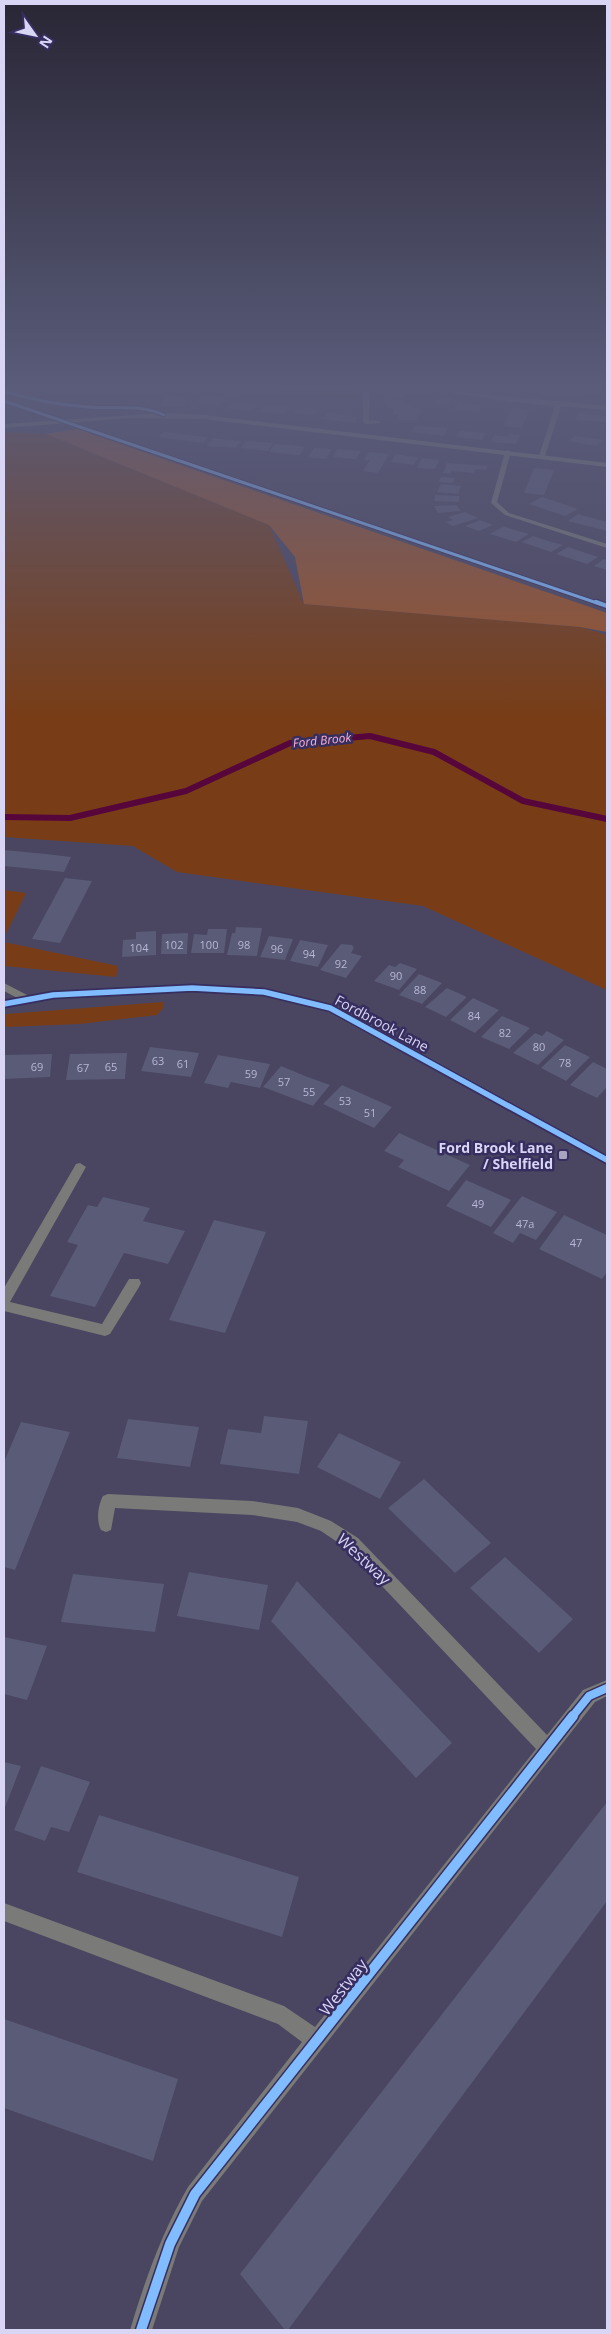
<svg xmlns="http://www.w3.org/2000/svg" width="611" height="2334" font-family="'Open Sans',sans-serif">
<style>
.green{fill:#783d17}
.forest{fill:#9d5327}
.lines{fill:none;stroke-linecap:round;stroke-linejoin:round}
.stream{stroke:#57063c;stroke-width:6}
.building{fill:#595b77}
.street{fill:#7a7a78;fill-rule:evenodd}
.secondary{fill:#80807a;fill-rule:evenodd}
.cycleway-far4-casing{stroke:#372e60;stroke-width:5}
.cycleway-far3-casing{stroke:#372e60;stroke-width:7}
.cycleway-far2-casing{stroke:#372e60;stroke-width:9}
.cycleway-far1-casing{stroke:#372e60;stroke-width:11}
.cycleway-casing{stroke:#372e60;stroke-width:13}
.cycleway-far4{stroke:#80bcff;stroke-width:3}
.cycleway-far3{stroke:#80bcff;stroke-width:4.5}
.cycleway-far2{stroke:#80bcff;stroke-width:5.5}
.cycleway-far1{stroke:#80bcff;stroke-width:8}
.cycleway{stroke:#80bcff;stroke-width:10}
.poi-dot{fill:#a7a3c1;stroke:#372e60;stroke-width:2}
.labels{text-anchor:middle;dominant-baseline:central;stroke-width:5;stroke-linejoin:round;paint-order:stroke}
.number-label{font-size:11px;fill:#b9b7d6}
.far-water-label{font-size:12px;font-style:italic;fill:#fab1d3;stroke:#372e60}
.street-label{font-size:14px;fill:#d9d6f5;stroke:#372e60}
.poi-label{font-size:14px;font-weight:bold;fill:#d9d6f5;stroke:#372e60;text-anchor:end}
.near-street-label{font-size:16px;fill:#d9d6f5;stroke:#372e60}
</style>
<rect width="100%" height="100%" fill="#4a4560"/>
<path class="green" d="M268,390H355V399Z
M4,432L46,434L269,525L304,604L580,627L607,635V990L423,906L177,872L133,846L4,837Z
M4,890L26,893L4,938Z
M4,942L118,966L116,977L4,966Z
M163,1002L164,1007L157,1015L79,1024L7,1027L4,1024L6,1014Z"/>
<path class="forest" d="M77,429L607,613V632L580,627L304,604L295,557L269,525L46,434Z"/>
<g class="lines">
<path class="stream" d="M4,817L70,818L186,791L290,743L370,736L434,752L523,801L607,819"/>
</g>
<path class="building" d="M539,390H563L586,392L584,397L538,393Z
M232,391L243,392L238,398L226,397Z
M384,392L406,393L404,398L382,397Z
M203,395L215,397L227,398L220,405L197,403Z
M165,397H177L188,398L185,406H161Z
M436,398L453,399L449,406L438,405L439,403H433Z
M383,399L402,400L403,404H412V408H420V414H417V420H398V414H394L393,408H387Z
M235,401L247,403L259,404L252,411L227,408Z
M458,403L470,404L481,405L478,412L455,410Z
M267,404L279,406L291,407L284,414L260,412Z
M299,407L310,408L321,410L315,415L293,413Z
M511,408L529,410L522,428L504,426Z
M328,413L356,417V423L321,419Z
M578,413L607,416V422L576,420Z
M416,425L432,427L448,428L443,436L411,432Z
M460,431L473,432L485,433L482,440L456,437Z
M164,432L208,437L203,443L158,437Z
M509,434L520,435L516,444L491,442L494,435L508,437Z
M575,436L589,438L602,440L596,446L568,441Z
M213,438L227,440L242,441L235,448L207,446Z
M246,441L260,442L273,443L268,451L240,448Z
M274,444L290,445L305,447L300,455L269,452Z
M314,448L332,449L326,459L308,457Z
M337,449L361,451L356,459L333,457Z
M369,452L389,454L378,473L363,471L370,460H364Z
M396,454L407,456L418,457L414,465L391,462Z
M422,458L439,460L435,469L417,468Z
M447,463L488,466L486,470L475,469L474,473L451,471V474L443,473Z
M534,468L554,470L544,495L524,493Z
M441,477L455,478L453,483L439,482Z
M441,484L461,486L458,494L437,492Z
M435,495L459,496V502L434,501Z
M542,497L578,509L565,516L529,504Z
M456,505L461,511L438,513L434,506Z
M465,512L478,518L453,526L445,522L453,520L448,517Z
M578,514L607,522V531L568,521Z
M480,520L493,525L479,531L465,526Z
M504,526L508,528L529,534L516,542L490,534Z
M533,536L548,541L563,545L551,552L522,542Z
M568,547L598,557L587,564L556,554Z
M604,559L607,560V570L594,566Z
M4,850L46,854L71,857L64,872L4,866Z
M65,878L92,881L60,943L32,939Z
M236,927L262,928L257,956L227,955L232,933H235Z
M208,929H227L224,953H191L194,934L207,935Z
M156,931V955L122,957L123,940L136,939V932Z
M188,933L187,954H161L162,934Z
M269,936L293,939L285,960L260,957Z
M300,940L328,945L318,967L290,961Z
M341,944L352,945L354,948L351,953L362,956L346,978L320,970Z
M400,963L417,969L399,990L374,981L389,965L395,967Z
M419,974L442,983L422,1004L399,995Z
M447,988L467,997L446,1017L425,1007Z
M473,998L499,1010L475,1033L450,1020Z
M502,1016L530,1028L509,1049L481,1037Z
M547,1031L564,1040L538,1065L513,1053L535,1033L542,1036Z
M565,1045L590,1057L566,1081L541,1068Z
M150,1047L199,1053L191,1077L141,1071Z
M127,1053L125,1079L66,1080L70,1054Z
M52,1054L50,1077L4,1079V1055Z
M218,1055L270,1064L260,1088L231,1082L228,1088L204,1083Z
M593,1062L607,1069V1087L597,1098L570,1085Z
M281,1066L305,1076L330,1085L313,1106L263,1087Z
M342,1085L392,1107L374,1128L323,1104Z
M399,1133L470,1165L449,1191L398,1167L404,1160L384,1151Z
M466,1180L511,1200L491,1227L446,1206Z
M522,1196L557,1212L536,1240L520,1233L513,1243L493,1233Z
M103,1197L150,1208L143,1221L185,1231L168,1264L124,1253L95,1307L50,1296L78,1245L67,1242L88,1205L97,1207Z
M564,1215L607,1235V1272L602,1279L539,1249Z
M214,1220L266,1232L225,1333L169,1320Z
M264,1416L308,1421L299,1474L220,1464L228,1429L261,1433Z
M128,1419L199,1427L190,1467L117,1458Z
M21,1422L70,1432L15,1570L4,1567V1462Z
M339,1433L401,1462L380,1499L317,1467Z
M424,1479L491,1543L455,1573L388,1508Z
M505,1557L573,1619L539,1653L470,1588Z
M189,1572L268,1585L259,1630L177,1616Z
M73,1574L164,1584L155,1632L61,1622Z
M297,1581L452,1743L416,1778L271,1621Z
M4,1637L47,1646L27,1700L4,1694Z
M4,1762L21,1766L4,1810Z
M41,1766L90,1782L69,1832L51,1827L45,1841L14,1830Z
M607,1802V1901L288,2330H285L240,2274Z
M99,1815L299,1877L282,1937L77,1872Z
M4,2019L178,2079L153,2161L4,2108Z"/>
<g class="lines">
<path class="street" d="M363,390H369V420L380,421V423L366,424L363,422Z
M439,390L607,406V410L561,406L545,456L542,458L539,456L555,406L511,402Z
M508,450L511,452L497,502L509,513L607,544V548L505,515L491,503L505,452Z
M4,983L29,996L31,998L29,1000H21L4,991Z
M80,1163L86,1167L10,1302L102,1324L129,1279H139L141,1283L139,1287L110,1334L105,1336L4,1311V1288L76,1164Z
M108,1494L252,1501L298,1508L331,1521L358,1538L547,1735L583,1690L607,1680V1696L595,1702L202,2201L179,2247L152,2330H130C145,2280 162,2232 188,2187L302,2042L278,2024L4,1921V1903L284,2006L315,2027L536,1749L346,1548L321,1531L297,1522L252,1515L115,1508L111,1530L106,1532L101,1530C96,1521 98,1505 103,1496Z"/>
<path class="secondary" d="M164,413L204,415L607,463V467L204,419L128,418L4,428V424Z
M192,985L264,989L334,1005L607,1155V1164L326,1011L264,995L192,991L53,999L4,1007V1001L53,991Z"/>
<g class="cycleway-far4-casing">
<path id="cycleway-far4" d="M4,391C31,400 59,405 88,407C115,409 139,404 164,415
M4,401L600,604"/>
</g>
<g class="cycleway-far3-casing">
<path id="cycleway-far3" d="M596,602L607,606"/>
</g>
<g class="cycleway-far2-casing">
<path id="cycleway-far2" d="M4,1004L53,995L192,988L264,992L330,1008L607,1160"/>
</g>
<g class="cycleway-far1-casing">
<path id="cycleway-far1" d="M572,1717L589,1696L607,1688"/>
</g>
<g class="cycleway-casing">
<path id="cycleway" d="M141,2330L170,2244L195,2194L573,1716"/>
</g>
<use href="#cycleway-far4" class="cycleway-far4"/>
<use href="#cycleway-far3" class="cycleway-far3"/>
<use href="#cycleway-far2" class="cycleway-far2"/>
<use href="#cycleway-far1" class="cycleway-far1"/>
<use href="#cycleway" class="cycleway"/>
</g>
<linearGradient id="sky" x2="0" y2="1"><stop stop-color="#292635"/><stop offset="0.54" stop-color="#5a5c7a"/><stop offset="1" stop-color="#5a5c7a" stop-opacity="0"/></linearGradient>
<rect width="611" height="717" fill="url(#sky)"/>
<rect class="poi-dot" x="558" y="1150" width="10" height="10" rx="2.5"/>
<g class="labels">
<g class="number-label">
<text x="174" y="944">102</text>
<text x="209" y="944">100</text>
<text x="244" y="944">98</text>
<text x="139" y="947">104</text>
<text x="277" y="948">96</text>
<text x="309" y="953">94</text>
<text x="341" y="963">92</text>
<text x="396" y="975">90</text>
<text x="420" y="989">88</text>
<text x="474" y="1015">84</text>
<text x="505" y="1032">82</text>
<text x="539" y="1046">80</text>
<text x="158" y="1060">63</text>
<text x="565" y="1062">78</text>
<text x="183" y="1063">61</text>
<text x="37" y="1066">69</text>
<text x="111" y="1066">65</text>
<text x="83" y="1067">67</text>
<text x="251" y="1073">59</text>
<text x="284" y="1081">57</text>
<text x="309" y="1091">55</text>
<text x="345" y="1100">53</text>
<text x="370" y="1112">51</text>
<text x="478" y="1203">49</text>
<text x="525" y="1223">47a</text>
<text x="576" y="1242">47</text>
</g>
<g class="far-water-label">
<text transform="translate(322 740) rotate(-6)">Ford Brook</text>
</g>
<g class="street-label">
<text transform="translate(382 1023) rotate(28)">Fordbrook Lane</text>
</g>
<g class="poi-label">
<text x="553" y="1147">Ford Brook Lane<tspan x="553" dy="16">/ Shelfield</tspan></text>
</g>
<g class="near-street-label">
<text transform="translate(364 1559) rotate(43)">Westway</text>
<text transform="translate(343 1987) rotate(-52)">Westway</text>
</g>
</g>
<rect width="611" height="2334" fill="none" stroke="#d9d6f5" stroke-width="10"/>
<g transform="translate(35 35) rotate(123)" stroke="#372e60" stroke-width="4" paint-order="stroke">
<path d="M0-4L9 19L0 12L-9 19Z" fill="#d9d6f5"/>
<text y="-8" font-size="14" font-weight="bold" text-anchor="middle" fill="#d9d6f5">N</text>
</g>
</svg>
